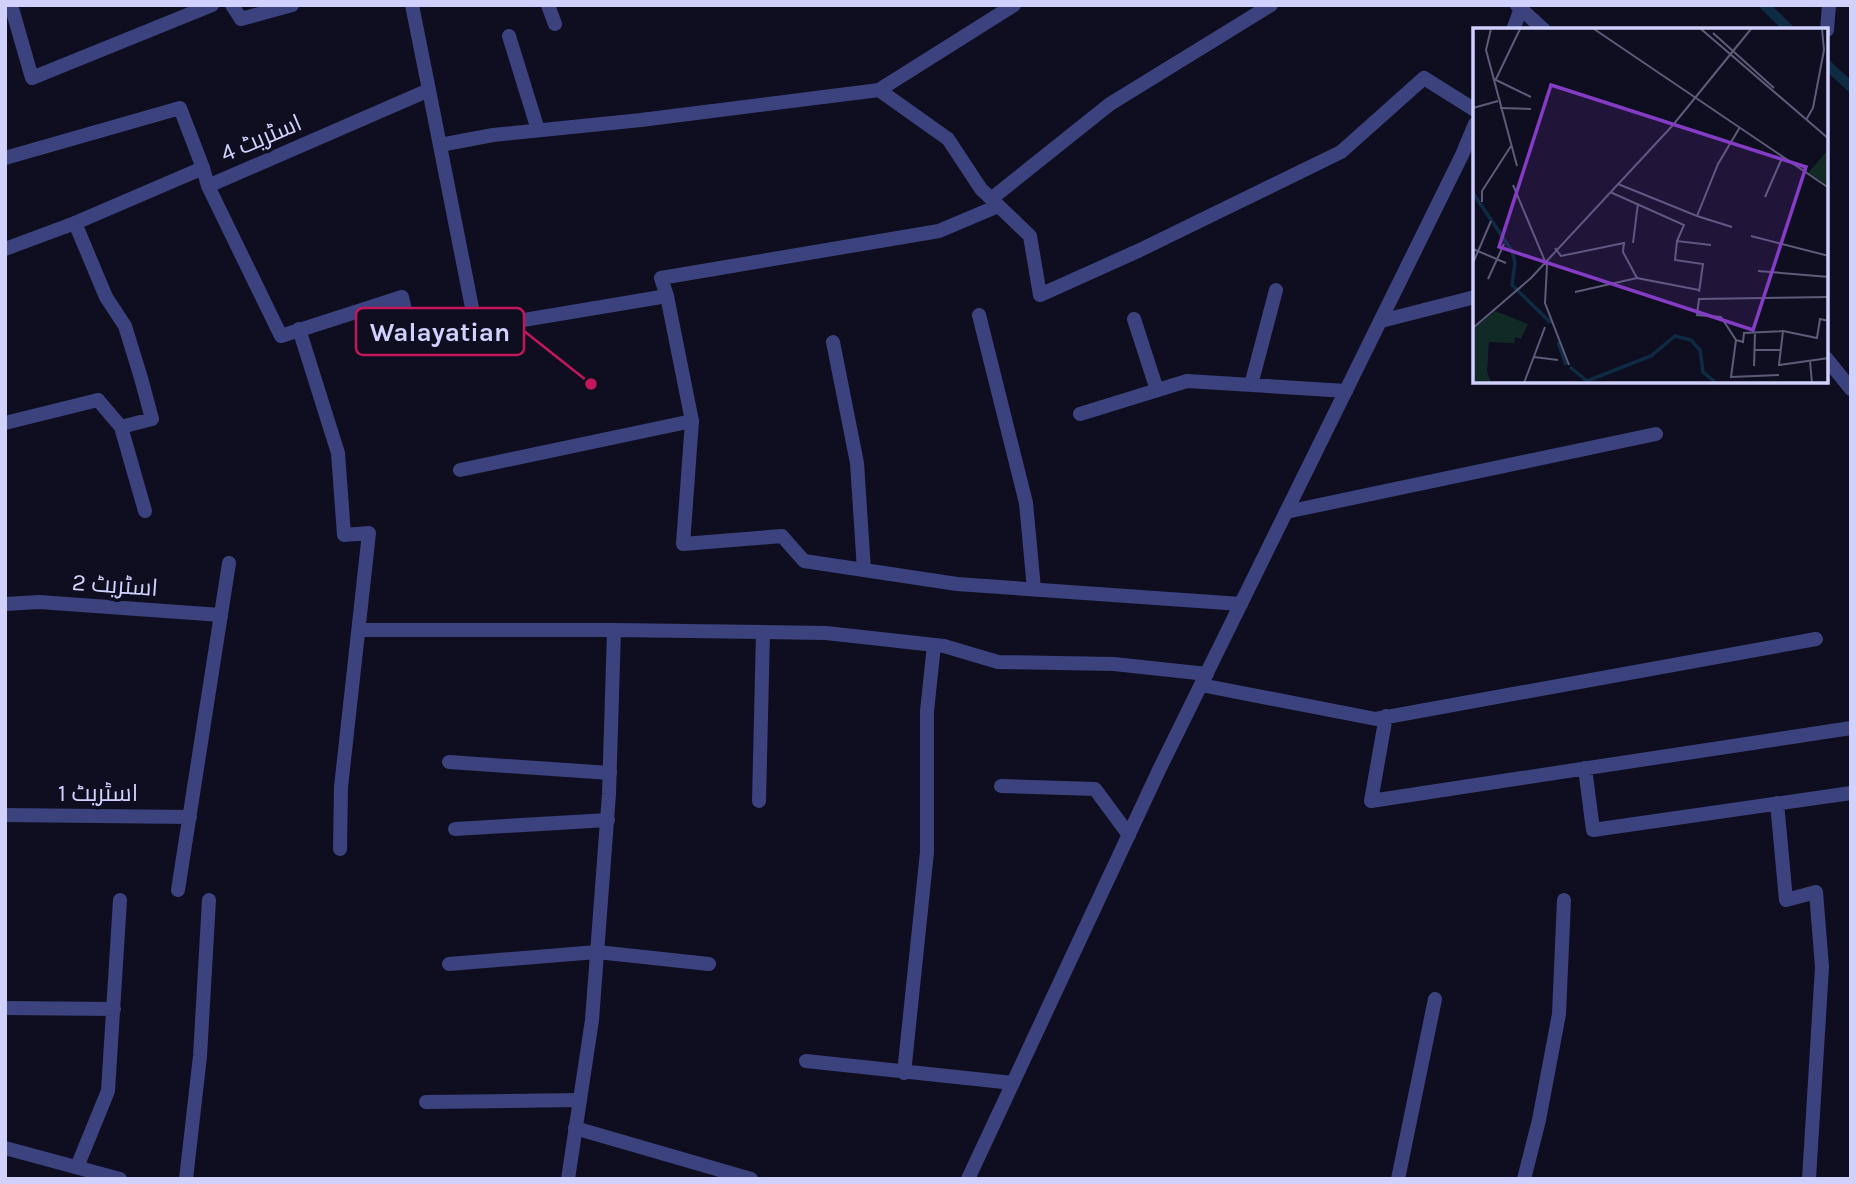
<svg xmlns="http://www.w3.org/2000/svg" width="1856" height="1184" font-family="Karla,Cairo,sans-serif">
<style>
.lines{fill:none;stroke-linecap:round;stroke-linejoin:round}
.stream{stroke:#0f2b43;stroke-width:10}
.service{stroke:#3b427d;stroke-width:14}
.minor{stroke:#3b427d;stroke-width:14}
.tertiary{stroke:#3b427d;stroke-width:14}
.labels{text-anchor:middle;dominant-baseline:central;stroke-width:7;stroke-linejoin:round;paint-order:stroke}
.street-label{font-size:24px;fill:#d0d1fd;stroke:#0f0e21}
.inset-river{fill:none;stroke:#0f2b43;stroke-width:3.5}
.inset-road{fill:none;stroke:#5c5c79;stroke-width:2}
.view{fill:#843cc5;fill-opacity:0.15;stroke:#843cc5;stroke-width:3.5}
.inset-edge{fill:none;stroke:#d0d1fd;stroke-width:3.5}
.leader{fill:none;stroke:#c2185b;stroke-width:2.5}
.callout-dot{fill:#c2185b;stroke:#0f0e21;stroke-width:2.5}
.callout{fill:#0f0e21;stroke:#c2185b;stroke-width:2.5}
.callout-label{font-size:26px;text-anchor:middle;font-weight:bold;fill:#d0d1fd}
</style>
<rect width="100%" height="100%" fill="#0f0e21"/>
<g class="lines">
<path class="stream" d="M1764,5L1790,30
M1826,64L1851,87"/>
<path class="service" d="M11,5L32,78L212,5
M548,5L555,24
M509,36L538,130
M5,158L180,108L203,168
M208,186L281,336L402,297L412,340L476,328
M991,199L1110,104L1271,5
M75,223L106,297L125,326L141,378L152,419L121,427
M667,296L661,278L939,231L998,206
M1134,319L1157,390
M1381,321L1475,297
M299,329L338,453L344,535L369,533L341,787L340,849
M833,342L857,463L864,570
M1251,385L1276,290
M98,400L121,427L145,511
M1080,414L1187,381L1346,391
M1286,512L1656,434
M1201,685L1376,719L1816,639
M1386,716L1371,801L1851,728
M449,762L610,773
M1585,768L1593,830L1851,793
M1001,786L1095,789L1129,835
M759,801L763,632
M1777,803L1786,900L1816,892L1822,967L1809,1179
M5,815L190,817
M455,829L608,820
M178,890L229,563
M449,964L597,952L709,964
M5,1008L114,1009
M806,1061L1013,1083
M904,1073L927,852V711L934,645
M426,1102L580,1100
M575,1128L751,1179
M77,1167L108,1091L120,900
M1398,1179L1435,999
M1524,1179L1539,1120L1559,1014L1564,900"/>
<path class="minor" d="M232,5L241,19L292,5
M1517,5L1544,30
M1827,30L1829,5
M429,90L476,328L667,296L692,421L460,470
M879,90L1014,5
M440,145L493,135L641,120L879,90L948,139L981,189L1030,236L1040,295L1140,250L1341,152L1424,78L1475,110
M5,249L75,223L203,168L208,186L429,90L412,5
M979,315L1026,503L1034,589
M1826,358L1851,389
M692,421L683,544L782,536L804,561L957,584L1241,604
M5,423L98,400
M5,604L39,602L221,615
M359,630H614L609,794L592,1020L568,1179
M614,630L826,633L944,646L998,662L1114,664L1207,674
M186,1179L200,1056L209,900"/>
<path class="tertiary" d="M1513,30L1522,5
M5,1148L120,1179
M968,1179L1159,770L1462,155L1475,124"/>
</g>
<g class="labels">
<g class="street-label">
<text transform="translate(261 138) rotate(-23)">اسٹریٹ 4</text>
<text transform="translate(115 585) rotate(4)">اسٹریٹ 2</text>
<text x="98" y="793">اسٹریٹ 1</text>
</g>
</g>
<g transform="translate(1473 28)">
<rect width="355" height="355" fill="#0f0e21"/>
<path d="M355,122V157L335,145ZM22,283L55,296L48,311L42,309L41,315L16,314L14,343L18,355H0V302Z" fill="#122a26"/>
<path class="inset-river" d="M0,165L39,223L42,235L39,257L78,295M85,314L93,337M97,339L114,353L178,328L202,308L218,312L227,322L230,344L243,355"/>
<path class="inset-road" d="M18,1L13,22L44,138M121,1L356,160M228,1L356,111M240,5L301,60M21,51L58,69M23,51L47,1M0,80L25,73M27,80L58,81M333,92L340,80L351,22L349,1M145,156L224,188M40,157L74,238L72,275L96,337M137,164L211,197L204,213M292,169L309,130M9,174V163L38,118M259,199L224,188L245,136L267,99M278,208L356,228M160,215L165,175M82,220L88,228L151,215L150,224L164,250L226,262M0,221L33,235M0,235L18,193M285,243L356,249M15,251L31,216M102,264L164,250M226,264L230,236L202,232L204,213L238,217M356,293L347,291L344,310L310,303L306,337L356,330M0,300L58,250L200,97L278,1M263,312L248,289L224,287L226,271L356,269M282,322H308M61,329L85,332M337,333L339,355M281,338L282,304M306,347L258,349L263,312L270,314L271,305L310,303M51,355L72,299"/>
<path class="view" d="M78,57L333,139L280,302L26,219Z"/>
<rect width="355" height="355" class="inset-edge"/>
</g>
<path class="leader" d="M591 384L524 331"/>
<circle class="callout-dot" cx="591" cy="384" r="7"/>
<rect class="callout" x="356" y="308" width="168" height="47" rx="7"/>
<g class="callout-label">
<text x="440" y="341">Walayatian</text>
</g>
<rect width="1856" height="1184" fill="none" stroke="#d0d1fd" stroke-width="14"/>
</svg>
